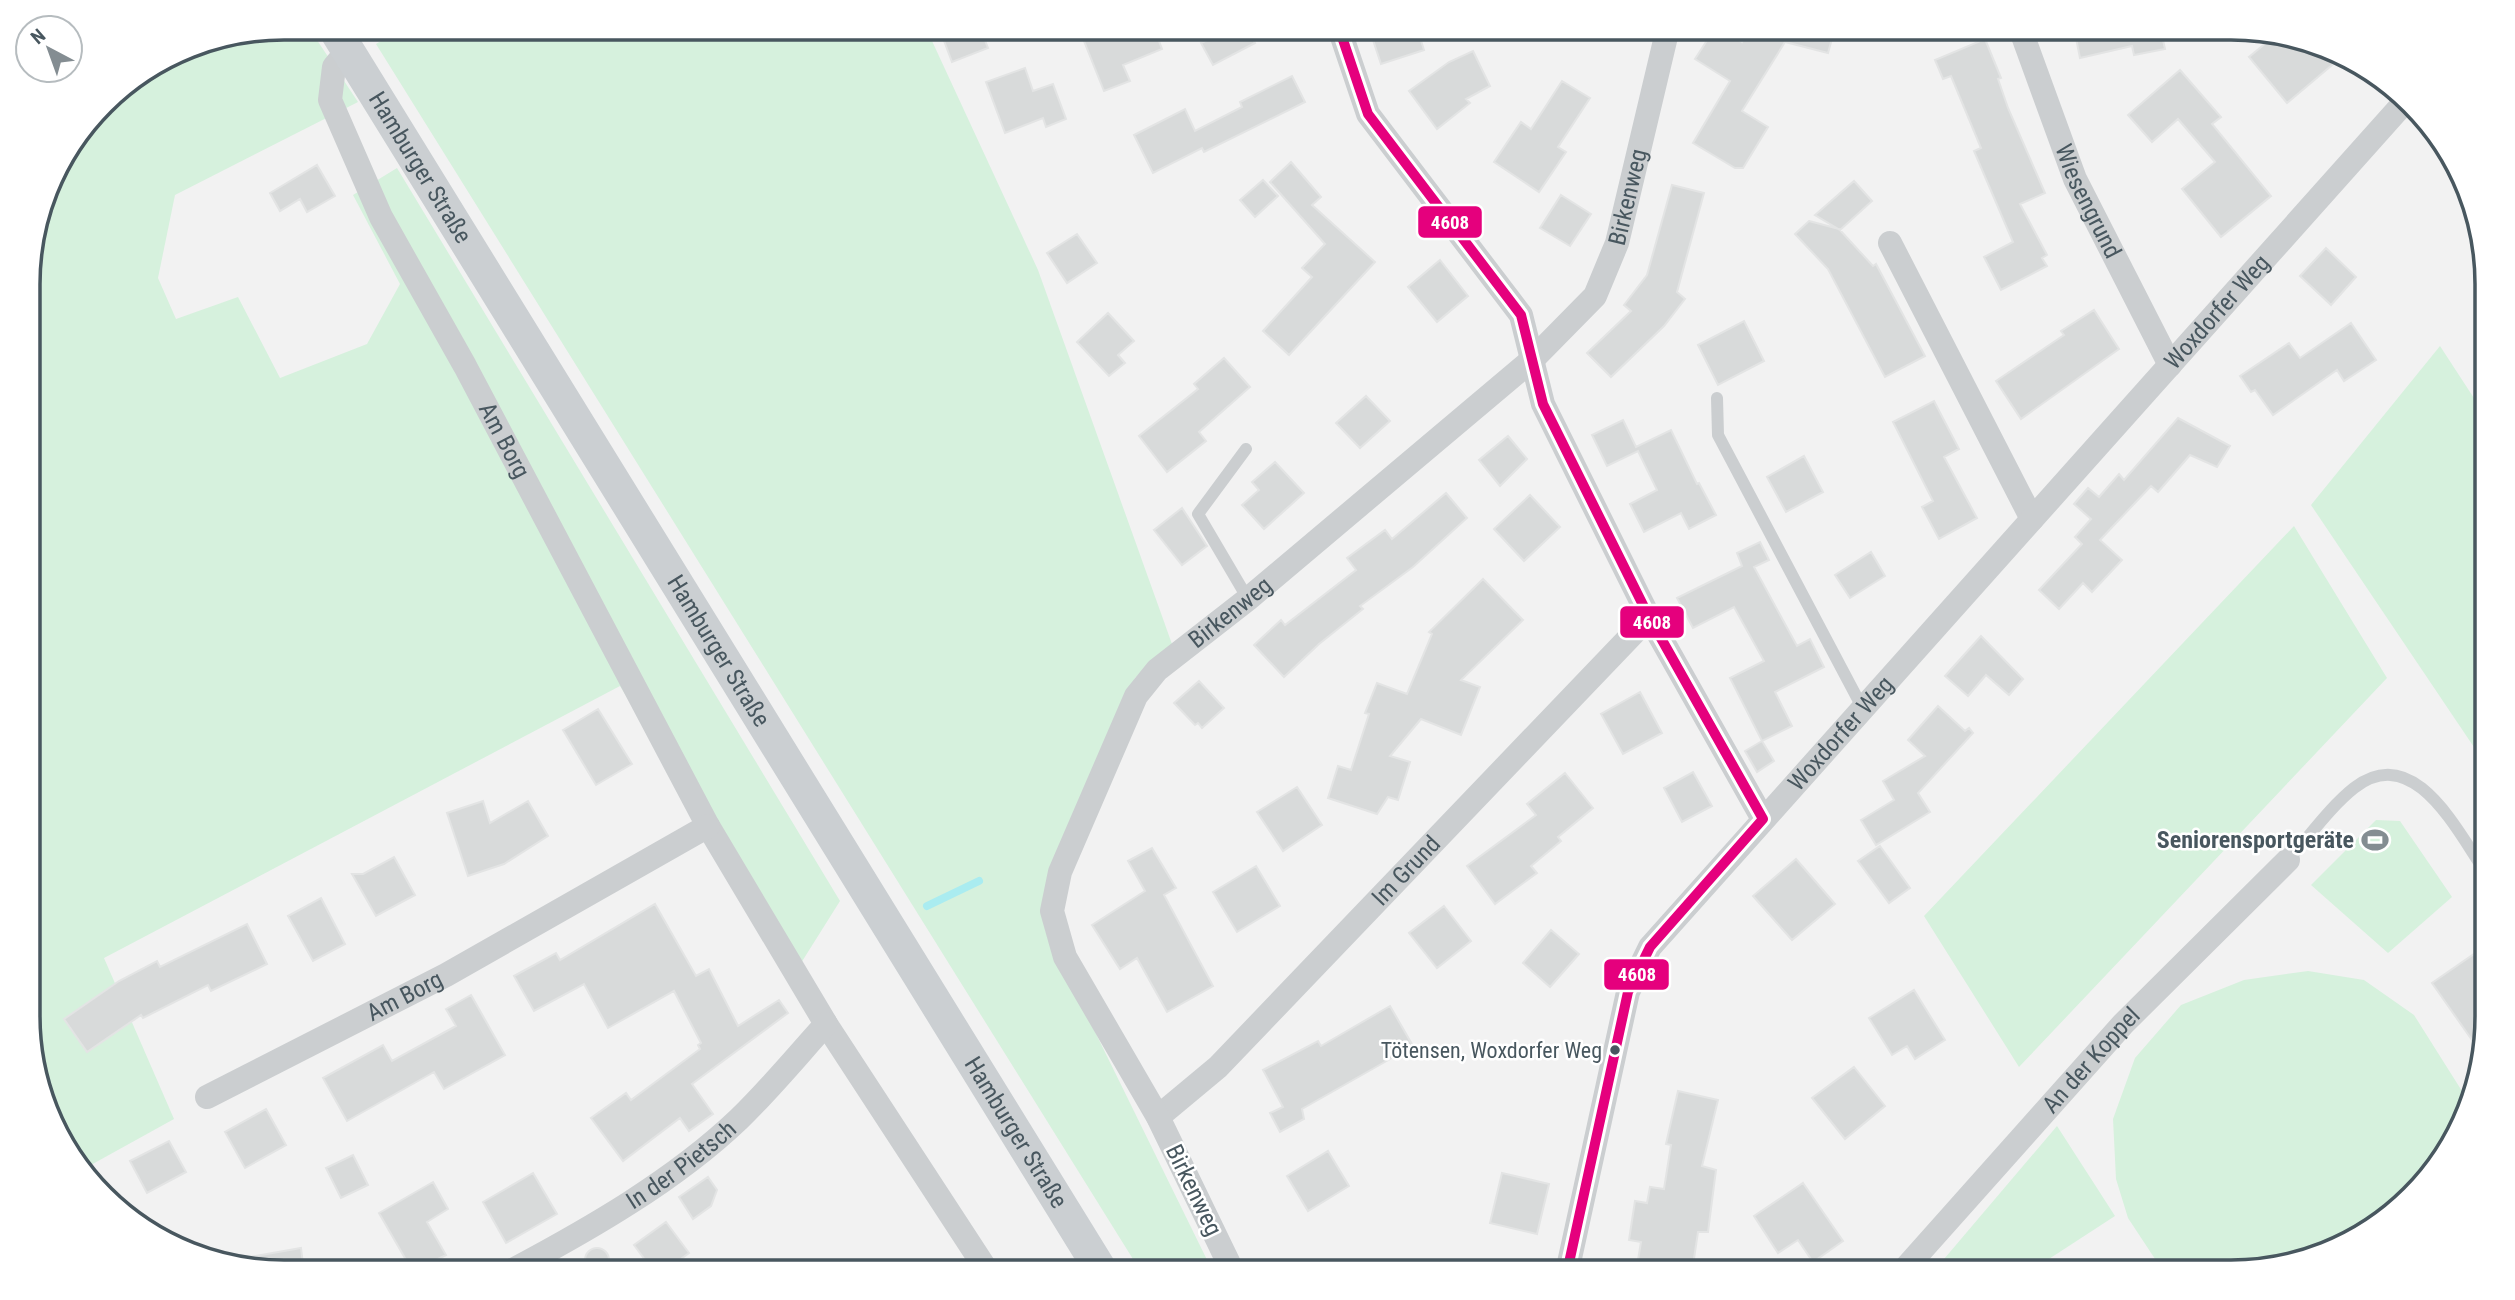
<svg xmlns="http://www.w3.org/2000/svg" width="2515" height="1300" font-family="'Roboto Condensed',sans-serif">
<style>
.green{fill:#d6f1dd}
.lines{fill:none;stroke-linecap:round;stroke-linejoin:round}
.stream{stroke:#aaecf0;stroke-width:8}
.building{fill:#d8dada;stroke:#e3e4e4;stroke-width:2}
.lane{stroke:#cbced0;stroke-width:12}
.street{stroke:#cbced0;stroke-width:24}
.secondary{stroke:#cbcfd2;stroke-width:33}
.bus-1-casing{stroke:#fff;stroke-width:16}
.bus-1{stroke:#e5007d;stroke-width:10}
.bus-dot{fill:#48575f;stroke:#fff;stroke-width:2.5}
.labels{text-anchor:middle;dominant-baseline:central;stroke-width:5;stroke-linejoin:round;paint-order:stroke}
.bus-label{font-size:22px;fill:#48575f;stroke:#fff;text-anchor:end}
.street-label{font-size:24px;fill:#48575f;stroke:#fff}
.poi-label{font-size:24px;font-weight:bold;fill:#48575f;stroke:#fff;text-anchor:end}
.rim{fill:none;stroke:#48575f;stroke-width:3.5}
.line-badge{stroke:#fff;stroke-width:2.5}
.badge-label{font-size:19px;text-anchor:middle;font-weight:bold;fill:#fff}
</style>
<rect width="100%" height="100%" fill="#f2f2f2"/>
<path class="green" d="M284,28H309L358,102L175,195L158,278L176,319L238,297L280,378L367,344L400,284L353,195L397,168L840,901L796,971L620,686L104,958L174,1119L80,1171L30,1050L29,267L54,171L115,92L186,47Z
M402,28H926L1038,270L1172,644L1135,678L1047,879L1045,930L1213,1272H1141L376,44Z
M2440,346L2485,415L2486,765L2311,505Z
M2294,526L2387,678L2019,1067L1924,916Z
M2376,820L2400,821L2452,897L2388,953L2311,885Z
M2308,971L2364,980L2414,1015L2467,1099L2460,1129L2373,1229L2247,1271H2163L2128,1218L2116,1179L2113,1119L2135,1058L2181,1005L2244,980Z
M2057,1126L2115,1216L2029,1272H1933Z"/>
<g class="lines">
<path class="stream" d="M927,906L979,881"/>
</g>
<path class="building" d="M968,28H980L988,48L952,62L943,38Z
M1117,28H1154L1162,49L1123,65L1130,81L1104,91L1084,41Z
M1209,28H1246L1255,43L1213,65L1201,43L1214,37Z
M1369,28H1417L1424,50L1381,64Z
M1715,28H1721L1742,42L1751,28H1835L1828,53L1785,42L1742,111L1768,127L1743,168H1735L1693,143L1730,81L1695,59Z
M2074,28H2173L2174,38L2163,40L2165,49L2134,55L2132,46L2080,58Z
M2272,38L2279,39L2344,55L2287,103L2249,57Z
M1985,39L2001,78L1998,79L2008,108L2045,193L2020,204L2047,255L2042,258L2047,266L2001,290L1984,257L2013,242L1974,151L1981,148L1951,76L1943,79L1935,60Z
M1473,51L1490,86L1466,99L1470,103L1437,129L1409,91L1449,62Z
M1025,68L1033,91L1053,84L1066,119L1046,127L1043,118L1005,133L986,82Z
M2180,70L2221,117L2212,124L2271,196L2221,237L2182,189L2215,162L2178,119L2152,142L2128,115Z
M1292,76L1305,102L1204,152L1202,148L1153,173L1134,135L1185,109L1195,131L1242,107L1240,102Z
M1562,81L1590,98L1558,147L1566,152L1539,192L1494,162L1521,122L1531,129Z
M1291,162L1321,197L1312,205L1375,262L1289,355L1263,331L1312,277L1302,268L1325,244L1270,182Z
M317,165L335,196L307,212L300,199L280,211L270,193Z
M1263,180L1278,196L1255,217L1240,200Z
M1854,181L1872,201L1840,230L1815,215Z
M1672,185L1704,193L1677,292L1685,299L1664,326L1611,377L1587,353L1631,311L1624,305L1647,275Z
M1561,195L1591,214L1570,246L1540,228Z
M1809,221L1839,229L1873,266L1876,264L1925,356L1885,377L1828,269L1795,234Z
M1077,234L1097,263L1067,283L1047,253Z
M2326,248L2356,277L2331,305L2300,276Z
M1440,260L1468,296L1437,322L1408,287Z
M2094,310L2119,349L2021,419L1996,381L2064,335L2061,331Z
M1108,313L1134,341L1118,355L1125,363L1109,376L1077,342Z
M1744,321L1764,361L1718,385L1698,345Z
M2351,323L2376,360L2344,381L2337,370L2273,415L2255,390L2251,392L2240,376L2289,343L2300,358Z
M1224,358L1250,387L1199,432L1206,441L1167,472L1139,436L1198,389L1194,384Z
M1366,396L1390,421L1360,448L1336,423Z
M1934,401L1959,449L1944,457L1977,518L1939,539L1922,507L1933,501L1893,422Z
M2178,418L2230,446L2217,467L2190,455L2158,492L2151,486L2100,540L2122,560L2092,592L2083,583L2059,609L2039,590L2082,544L2075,537L2091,519L2074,504L2088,488L2099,497L2119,474L2124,480Z
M1623,420L1636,447L1671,430L1697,484L1699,483L1716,515L1689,529L1681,513L1644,532L1630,504L1657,490L1638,451L1607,466L1592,435Z
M1508,436L1527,459L1500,486L1479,460Z
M1804,456L1823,492L1786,512L1767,477Z
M1275,462L1304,493L1264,529L1242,505L1259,490L1252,482Z
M1446,493L1467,518L1413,567L1360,606L1363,609L1319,644L1284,677L1254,645L1281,620L1285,625L1356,570L1347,558L1385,530L1392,539Z
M1530,495L1560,527L1524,561L1494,529Z
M1182,508L1207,546L1182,565L1154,530Z
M1760,542L1769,560L1754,567L1797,646L1810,639L1824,667L1775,692L1792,726L1762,741L1730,678L1764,661L1734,607L1693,628L1677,598L1742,566L1737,553Z
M1871,552L1885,576L1850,598L1835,575Z
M1483,579L1523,620L1461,680L1480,687L1461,735L1421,719L1390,756L1410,762L1398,800L1388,797L1377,814L1328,798L1338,766L1351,770L1369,714L1365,713L1377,683L1407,694L1432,634L1429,632Z
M1981,636L2023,679L2009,695L1986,675L1968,696L1945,676Z
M1199,681L1224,708L1202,728L1198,723L1195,725L1174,703Z
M1640,692L1662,733L1623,754L1601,714Z
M1938,706L1965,731L1969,728L1973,733L1918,793L1930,812L1876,845L1861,820L1894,800L1883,781L1925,756L1908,740Z
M598,709L632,764L596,785L563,730Z
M1762,741L1774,761L1757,772L1745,751Z
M1693,772L1712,806L1682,822L1664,788Z
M1565,773L1593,808L1558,837L1561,841L1531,866L1537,873L1495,904L1467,866L1536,815L1527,804Z
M1297,787L1322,825L1283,851L1257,812Z
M483,801L490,823L528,801L548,836L504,864L468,876L447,813Z
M1880,846L1910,888L1889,903L1858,861Z
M1152,848L1176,888L1164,895L1213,986L1167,1012L1137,958L1120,969L1092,925L1145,891L1128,861Z
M394,857L415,895L376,916L352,874H363Z
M1796,859L1835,904L1792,940L1753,896Z
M1256,866L1280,906L1237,932L1213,892Z
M321,898L345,944L313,961L288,916Z
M655,904L696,976L709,969L738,1026L779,1000L788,1013L692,1084L713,1114L689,1131L680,1118L623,1161L591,1118L626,1093L631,1100L700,1049L698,1045L701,1043L674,991L608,1028L584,984L534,1011L514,976L556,953L560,960Z
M1444,906L1471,941L1437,968L1409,933Z
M247,924L267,964L211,991L208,985L143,1018L141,1015L87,1052L64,1019L119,981L157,961L160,967Z
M1551,930L1579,954L1550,987L1523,963Z
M2474,954L2487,972V1016L2479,1050L2432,983Z
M1914,990L1945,1040L1915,1059L1907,1046L1892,1055L1869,1018Z
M471,995L505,1055L444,1089L434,1072L347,1121L323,1078L383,1045L392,1061L456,1026L446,1009Z
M1390,1006L1413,1046L1302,1109L1304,1119L1280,1132L1270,1113L1283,1107L1263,1070L1318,1041L1321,1046Z
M1854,1067L1885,1106L1845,1139L1812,1098Z
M1678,1091L1718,1100L1702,1166L1716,1170L1708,1232H1698L1692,1272H1636L1641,1242L1629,1240L1635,1201L1647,1203L1650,1187L1664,1189L1671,1145L1666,1144Z
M266,1109L286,1145L245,1168L225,1132Z
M169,1141L186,1172L147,1193L130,1161Z
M1328,1151L1349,1186L1308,1211L1287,1176Z
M353,1155L368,1185L341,1198L326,1168Z
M533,1173L557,1214L506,1243L483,1202Z
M1502,1173L1549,1184L1537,1234L1490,1223Z
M708,1177L717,1190L711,1206L693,1219L679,1197Z
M433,1182L448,1209L427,1222L446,1255L413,1272L379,1213Z
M1803,1183L1843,1241L1813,1262L1798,1240L1778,1253L1754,1216Z
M666,1222L689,1253L663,1272H654L634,1245Z
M585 1260a12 12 0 1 1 24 0a12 12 0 1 1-24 0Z
M301,1248L304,1272H284L232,1260Z"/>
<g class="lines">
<path class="lane" d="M1717,398L1718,435L1862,707
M1246,449L1198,514L1248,599
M2288,860C2309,837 2330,807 2354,788C2415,741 2457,832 2487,874"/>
<g class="street">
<path d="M1339,28L1368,114L1521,315L1543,404L1649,617L1763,819"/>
<path id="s1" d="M2020,28L2075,179L2170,365"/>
<path id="s2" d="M348,50L334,67L330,100L381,217L465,366L708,826L826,1024L988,1272"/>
<path d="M1890,243L2032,519"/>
<path id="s3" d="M207,1097L446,975L708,826"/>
<path id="s4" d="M1158,1117L1218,1067L1649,617"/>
<path id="s5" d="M509,1272C588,1230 674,1181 739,1119C770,1089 797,1056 826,1024"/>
<path id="s6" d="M1233,1272L1158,1117L1065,957L1052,911L1060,872L1136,696L1157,670L1248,599L1534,358L1595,296L1617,243L1668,28"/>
<path id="s7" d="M1567,1272L1628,992L1650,947L2402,105"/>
<path id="s8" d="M1902,1272L2123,1024L2288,860"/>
</g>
<path class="secondary" id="s9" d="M334,28L1102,1272"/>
<g class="bus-1-casing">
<path id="bus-1" d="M1339,28L1368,114L1521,315L1543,404L1649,617L1763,819
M1567,1272L1628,992L1650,947L1763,819"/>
</g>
<use href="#bus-1" class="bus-1"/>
</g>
<defs>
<g id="stadium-bare" transform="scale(2.1)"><path d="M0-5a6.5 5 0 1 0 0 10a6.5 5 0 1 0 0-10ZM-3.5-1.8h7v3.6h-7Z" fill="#848d92" stroke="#fff" stroke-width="2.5" paint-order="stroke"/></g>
</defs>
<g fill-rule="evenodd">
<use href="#stadium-bare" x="2375" y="840"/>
</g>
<circle class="bus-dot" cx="1615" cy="1050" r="6"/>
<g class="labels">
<g class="bus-label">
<text x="1602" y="1050">Tötensen, Woxdorfer Weg</text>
</g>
<g class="street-label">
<text stroke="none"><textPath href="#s9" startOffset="164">Hamburger Straße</textPath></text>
<text stroke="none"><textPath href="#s6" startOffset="1351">Birkenweg</textPath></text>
<text stroke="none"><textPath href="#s1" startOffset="186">Wiesengrund</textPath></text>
<text stroke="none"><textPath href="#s7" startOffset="1188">Woxdorfer Weg</textPath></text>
<text stroke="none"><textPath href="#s2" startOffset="438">Am Borg</textPath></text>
<text stroke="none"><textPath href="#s6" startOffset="763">Birkenweg</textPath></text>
<text stroke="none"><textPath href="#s9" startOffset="732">Hamburger Straße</textPath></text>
<text stroke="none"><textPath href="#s7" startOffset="623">Woxdorfer Weg</textPath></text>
<text stroke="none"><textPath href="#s4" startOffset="350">Im Grund</textPath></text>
<text stroke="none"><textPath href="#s3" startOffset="222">Am Borg</textPath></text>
<text stroke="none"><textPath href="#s8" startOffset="284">An der Koppel</textPath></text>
<text stroke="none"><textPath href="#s9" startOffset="1298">Hamburger Straße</textPath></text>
<text stroke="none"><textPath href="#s5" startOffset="203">In der Pietsch</textPath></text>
<text transform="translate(1194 1190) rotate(64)">Birkenweg</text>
</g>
<g class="poi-label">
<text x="2354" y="840">Seniorensportgeräte</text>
</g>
</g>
<path d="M0 0H2515V1300H0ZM284 40H2231A244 244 0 0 1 2475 284V1016A244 244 0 0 1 2231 1260H284A244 244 0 0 1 40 1016V284A244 244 0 0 1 284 40Z" fill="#fff" fill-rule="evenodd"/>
<path class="rim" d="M284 40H2231A244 244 0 0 1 2475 284V1016A244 244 0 0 1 2231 1260H284A244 244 0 0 1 40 1016V284A244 244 0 0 1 284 40Z"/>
<g class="line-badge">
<rect x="1417" y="205" width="66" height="34" rx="7" fill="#e5007d"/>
<rect x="1619" y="605" width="66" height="34" rx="7" fill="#e5007d"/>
<rect x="1603" y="958" width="67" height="33" rx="7" fill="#e5007d"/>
</g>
<g class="badge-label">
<text x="1450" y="229">4608</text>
<text x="1652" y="629">4608</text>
<text x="1637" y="981">4608</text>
</g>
<g transform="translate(49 49) rotate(319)"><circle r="33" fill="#ffffff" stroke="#b6bcbf" stroke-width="2"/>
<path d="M0-5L12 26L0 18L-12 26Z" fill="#848d92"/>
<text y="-10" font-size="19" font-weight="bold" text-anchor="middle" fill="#48575f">N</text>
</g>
</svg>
